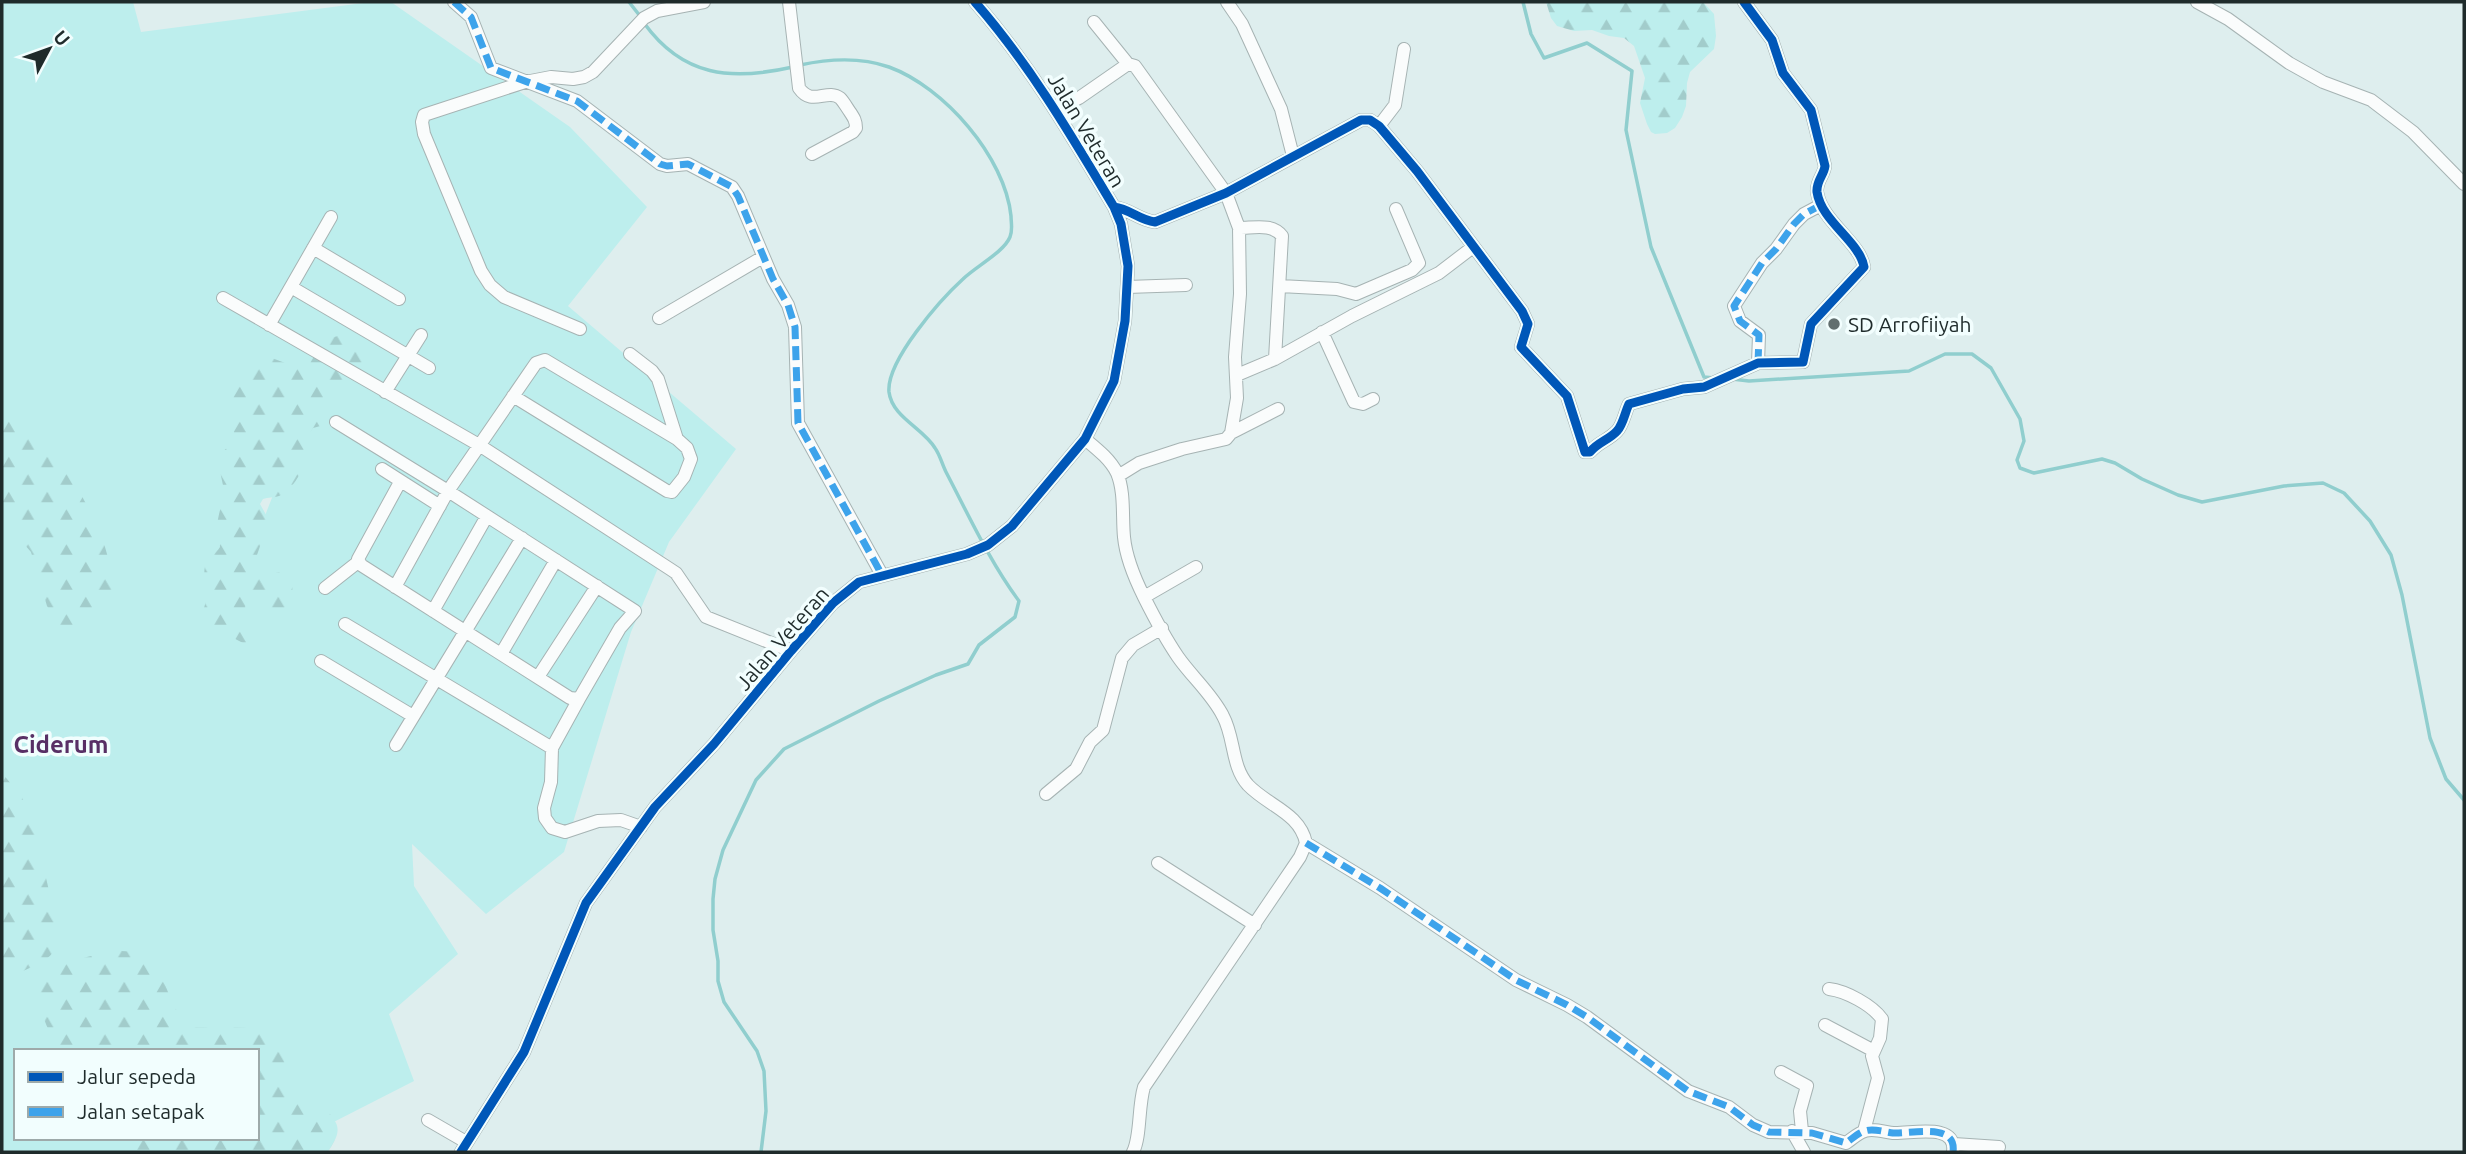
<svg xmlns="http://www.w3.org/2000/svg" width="2466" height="1154" font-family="Ubuntu,sans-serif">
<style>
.grass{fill:#bdeeed;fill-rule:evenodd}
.forest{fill:url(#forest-firs)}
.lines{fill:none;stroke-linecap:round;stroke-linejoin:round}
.stream{stroke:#90cece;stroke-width:3.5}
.street-casing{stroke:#a6b3b3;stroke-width:14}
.street{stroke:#fafcfc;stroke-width:12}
.quiet{stroke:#3da3eb;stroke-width:7;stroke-dasharray:14 7;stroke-linecap:butt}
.cycleway-casing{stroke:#f2fefe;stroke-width:13}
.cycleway{stroke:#0057b8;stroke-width:9}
.poi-dot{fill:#626f6f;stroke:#f2fefe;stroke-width:2.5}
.labels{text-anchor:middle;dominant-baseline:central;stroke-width:7;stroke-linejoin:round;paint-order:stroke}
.street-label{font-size:21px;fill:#1f2b2b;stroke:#f2fefe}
.poi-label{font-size:21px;fill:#1f2b2b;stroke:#f2fefe;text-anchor:start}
.quarter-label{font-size:24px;font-weight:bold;fill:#582f65;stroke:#f2fefe}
</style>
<defs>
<pattern id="forest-firs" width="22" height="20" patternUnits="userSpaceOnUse" patternTransform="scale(1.75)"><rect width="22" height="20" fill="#bdeeed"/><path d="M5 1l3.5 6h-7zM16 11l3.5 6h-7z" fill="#a2cccb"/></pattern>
</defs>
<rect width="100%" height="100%" fill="#deeeee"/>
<path class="grass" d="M2,2H133L141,32L371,2H391L570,127L647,207L568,306L736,449L669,542L631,632L564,852L486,914L412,844L414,886L458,954L389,1014L414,1081L316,1131L257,1051H16V1138H139L133,1152H2ZM266,388L303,418L254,544Z"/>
<path class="forest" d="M1546,2H1703L1714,14L1716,36L1714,49L1690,72L1687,83L1686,106L1682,117L1675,128L1667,133L1655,134L1651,132L1647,124L1640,103L1645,78L1634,46L1624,38L1609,36L1592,30L1574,31L1557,26L1551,18Z
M345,335C353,340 360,349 362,358C369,392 327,391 328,424L313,428C304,439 306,447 305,460C303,472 291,491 279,496C274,498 268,497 263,499L260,504L269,520L257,555L256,568L265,576L279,572L292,583L293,601L289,614L275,622C264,619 258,607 248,602L245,607L251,620L252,640L248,643H243L216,629L204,608C210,590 202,581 205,566C207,558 216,554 220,547L217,524L224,490L217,457L230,445L234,433L227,401L239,373L252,356L261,354L288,364C310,355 319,337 345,335Z
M2,407C15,414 30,423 40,435C69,468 130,564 107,609C100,621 82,633 70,639L47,606L31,552L16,535L2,508Z
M2,773L22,797L34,827L59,933C60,960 34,964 16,975C11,977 6,982 2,986Z
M121,951C177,952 154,998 192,1027C208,1029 255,1025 267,1031C284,1042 282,1062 290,1078C300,1098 327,1103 336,1123C341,1134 333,1143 328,1152H112V1138H257V1051H59C50,1033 39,1014 39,994C39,961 97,955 121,951Z"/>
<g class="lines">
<path class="stream" d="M629,2L640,16
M1523,2L1531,34L1544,58L1587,43L1632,71L1626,130L1651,247L1704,377L1714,378
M644,23C683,77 731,81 793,67
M1732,379L1749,381L1909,371L1945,354H1972L1991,368L2020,419L2024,441L2017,460L2020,468L2034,473L2102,459L2115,463L2142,479L2178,495L2202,502L2284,486L2323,483L2344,493L2370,521L2391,555L2402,595L2430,738L2446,779L2464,800
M761,1152L766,1111L764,1071L757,1051L724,1002L718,981V961L713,930V899L715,879L723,850L756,780L784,749L879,701L936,675L968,664L979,645L1015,617L1019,601C990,562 969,516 946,472C942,464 940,455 935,448C923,428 892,417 889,392C886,361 941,299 963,279C975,267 1004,252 1010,237C1013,230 1011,223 1011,216C1005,157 944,87 889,67C861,57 828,59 800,65"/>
<g class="street-casing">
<path id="street" d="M454,2L471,17L491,68L577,101L660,164L667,166L688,164L732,187L738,196L773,279L788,305L795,327L798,423L882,575
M789,2L799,88C812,107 827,88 840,98C844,102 847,108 850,112C854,118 856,121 856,128L853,132L812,154
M1227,2L1242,24L1281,109L1293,156
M2197,2L2228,19L2289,63L2323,82L2371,100L2413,132L2464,184
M1094,22L1128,64
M1056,110L1079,98L1128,64L1135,66L1226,193L1239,228L1240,294L1235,357L1237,398L1231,433L1226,439L1182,449L1139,463L1118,476
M1379,126L1395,105L1404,49
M1114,207C1130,209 1139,220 1155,222L1226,193L1361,120H1370L1379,126L1417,171L1522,311L1528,324L1521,347L1567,396L1585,452H1590C1598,442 1609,440 1617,431C1623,425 1625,412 1629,404L1683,389L1704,387L1758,363L1803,362L1811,324L1864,267C1860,242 1821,221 1817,192C1816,181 1824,175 1825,166L1811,110L1783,73L1772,40L1744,2
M1239,228C1254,228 1272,223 1282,236L1275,359
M313,248L399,299
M1280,286L1337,289L1356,294L1412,270L1419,263L1396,209
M291,287L429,368
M1127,287L1186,285
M223,298L479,445L670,569L676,573L706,617L791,651
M659,318L763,257
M269,325L331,217
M580,329L504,297L490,285L481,271L424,134L422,122L424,115L525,82L551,77L573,79L584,77L593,72L644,18L657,11L704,2
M1322,332L1354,402L1363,404L1373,399
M1758,363L1759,335L1740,321L1734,306L1762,263L1776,249L1794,224L1804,214L1821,205
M1237,375L1275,359L1352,316L1439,273L1473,247
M385,392L421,335
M513,396L667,491L672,492L684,477L691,459L687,448L677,439L658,379L652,371L630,354
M336,422L448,491L635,611L620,628L579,699L570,698L361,565L358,559L400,482
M1231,433L1278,409
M1085,439C1097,449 1110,459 1117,473C1125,492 1122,517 1124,537C1126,558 1134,577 1144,597C1154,617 1165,638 1178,657C1192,677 1212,694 1223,716C1235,738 1231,766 1248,785C1268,806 1300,813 1306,843L1300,857L1144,1087C1138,1107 1141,1136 1133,1152
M382,469L440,506
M395,587L448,491L536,363L545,360L677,439
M325,588L358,562
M1144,597L1196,567
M433,611L487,516
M345,624L552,748
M501,654L556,560
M321,661L413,716
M538,677L597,586
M579,699L552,748L551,782L544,808L545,818L552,828L565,832L598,821L621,820L641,827
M396,745L522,538
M1046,794L1076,769L1090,742L1103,730L1122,658L1133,645L1162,628
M1306,843L1380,888L1516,980L1567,1005L1587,1017L1688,1091L1729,1107L1753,1125L1769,1132L1812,1133L1846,1143C1852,1139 1858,1133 1865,1131C1873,1128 1885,1132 1893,1133C1912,1134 1957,1122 1953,1152
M1158,863L1255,925
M1829,989C1846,991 1872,1005 1882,1019L1880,1038L1872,1056L1878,1078L1864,1131
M1825,1025L1874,1051
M1781,1072L1807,1086L1800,1111L1802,1131
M428,1120L466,1142
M1792,1131L1804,1152
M1954,1144L1999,1147
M461,1152L524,1052L586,903L655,807L714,744L791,651L833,603L859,582L967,554L988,545L1012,526L1085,439L1114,381L1125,321L1128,266L1121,224L1114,207C1071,135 1030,65 975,2"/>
</g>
<use href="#street" class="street"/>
<path class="quiet" d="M454,2L471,17L491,68L577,101L660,164L667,166L688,164L732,187L738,196L773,279L788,305L795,327L798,423L882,575
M1758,363L1759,335L1740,321L1734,306L1762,263L1776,249L1794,224L1804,214L1821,205
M1306,843L1380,888L1516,980L1567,1005L1587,1017L1688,1091L1729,1107L1753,1125L1769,1132L1812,1133L1846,1143C1852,1139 1858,1133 1865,1131C1873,1128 1885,1132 1893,1133C1912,1134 1957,1122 1953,1152"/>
<g class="cycleway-casing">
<path id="cycleway" d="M1114,207C1130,209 1139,220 1155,222L1226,193L1361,120H1370L1379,126L1417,171L1522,311L1528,324L1521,347L1567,396L1585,452H1590C1598,442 1609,440 1617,431C1623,425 1625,412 1629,404L1683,389L1704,387L1758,363L1803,362L1811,324L1864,267C1860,242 1821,221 1817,192C1816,181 1824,175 1825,166L1811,110L1783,73L1772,40L1744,2
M461,1152L524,1052L586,903L655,807L714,744L791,651L833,603L859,582L967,554L988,545L1012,526L1085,439L1114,381L1125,321L1128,266L1121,224L1114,207C1071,135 1030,65 975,2"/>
</g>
<use href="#cycleway" class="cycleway"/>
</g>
<circle class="poi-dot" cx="1834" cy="324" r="7"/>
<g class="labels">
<g class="street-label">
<text transform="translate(1087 130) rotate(59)">Jalan Veteran</text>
<text transform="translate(782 638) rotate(-49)">Jalan Veteran</text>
</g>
<g class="poi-label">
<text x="1848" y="324">SD Arrofiiyah</text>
</g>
<g class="quarter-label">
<text x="61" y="744">Ciderum</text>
</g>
</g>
<rect width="2466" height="1154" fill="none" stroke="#1f2b2b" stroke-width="7"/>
<rect x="14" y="1049" width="245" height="91" fill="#f2fefe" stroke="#9eaaaa" stroke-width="2"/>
<rect x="28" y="1072" width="35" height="10" fill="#0057b8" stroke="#9eaaaa" stroke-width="2"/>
<text x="77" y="1084" font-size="21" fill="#1f2b2b">Jalur sepeda</text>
<rect x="28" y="1107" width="35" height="10" fill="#3da3eb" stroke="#9eaaaa" stroke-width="2"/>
<text x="77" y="1119" font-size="21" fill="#1f2b2b">Jalan setapak</text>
<g transform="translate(49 49) rotate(49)" stroke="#f2fefe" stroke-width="5" paint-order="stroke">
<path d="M0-5L12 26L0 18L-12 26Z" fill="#1f2b2b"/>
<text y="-10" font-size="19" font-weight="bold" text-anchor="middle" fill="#1f2b2b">U</text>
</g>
</svg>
